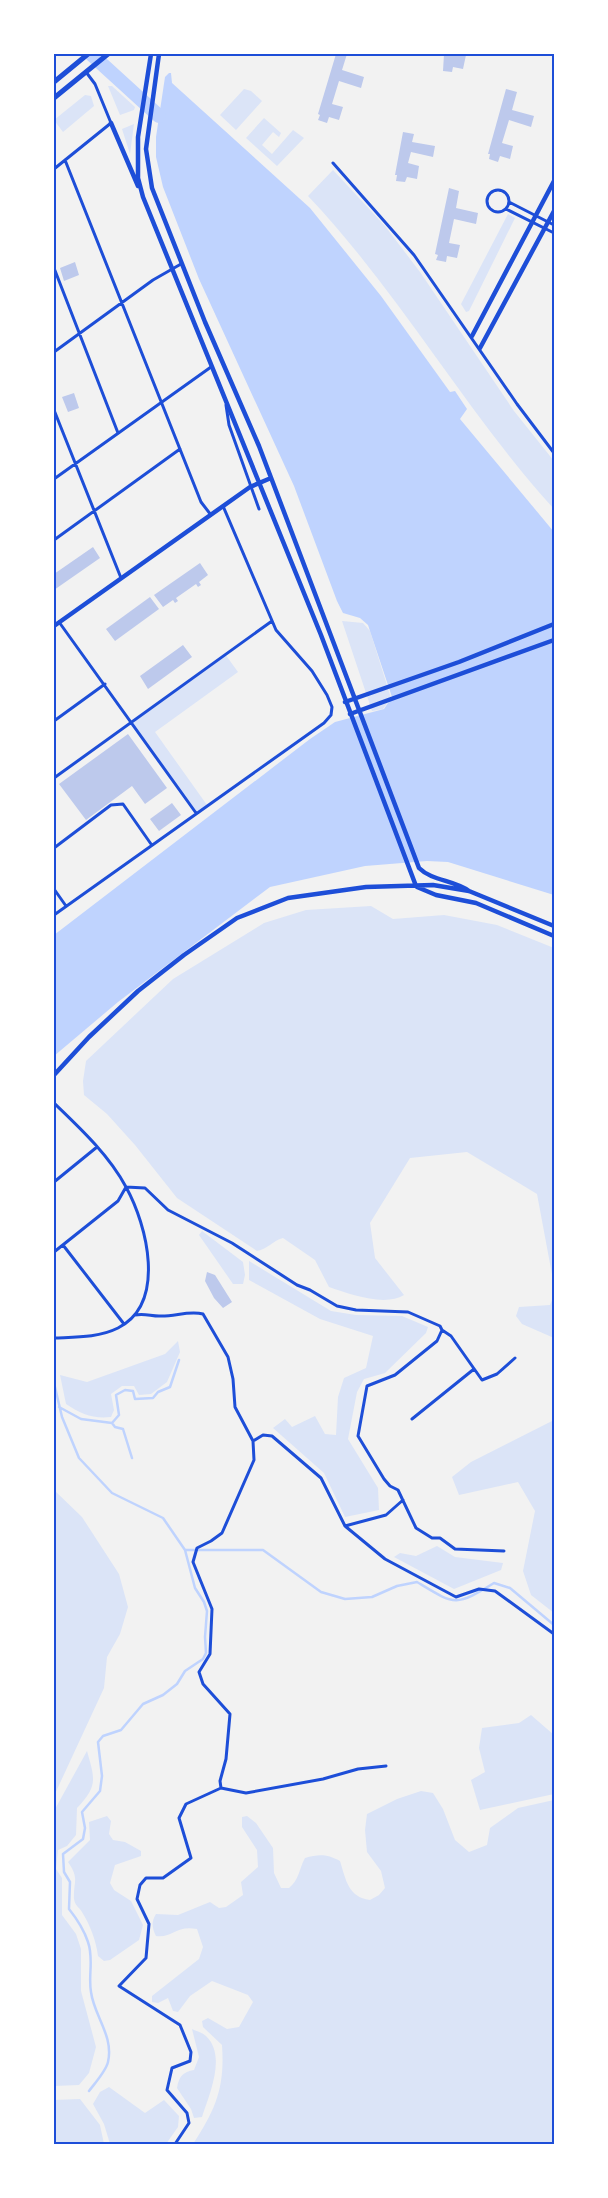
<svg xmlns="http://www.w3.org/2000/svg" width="608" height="2198" font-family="'Open Sans',sans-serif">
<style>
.green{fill:#dbe4f7}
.water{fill:#bfd3fe}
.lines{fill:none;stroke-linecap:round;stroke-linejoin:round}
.stream{stroke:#bfd3fe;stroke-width:2.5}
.river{stroke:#bfd3fe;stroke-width:14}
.building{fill:#bdc9ec}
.minor{stroke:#1d4ed8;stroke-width:3}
.tertiary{stroke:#1d4ed8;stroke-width:4.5}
.primary{stroke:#1d4ed8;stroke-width:5}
.neatline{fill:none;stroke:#1d4ed8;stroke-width:2}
</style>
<rect width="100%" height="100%" fill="#f2f2f2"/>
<path class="green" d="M108,86H112L135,107L134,110L120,115Z
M244,89L251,91L262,101L236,130L220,115Z
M85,95L91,96L94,106L63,132L54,120Z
M264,118L281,133L279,137L273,132L262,145L272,154L293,130L304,138L277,166L246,138Z
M134,124L130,154L122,129Z
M333,170L385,226L420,272L514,411L554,461V509C465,411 400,293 308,196Z
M508,214L515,218L469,311L466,312L461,304Z
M342,621L363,623L370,631L391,698L383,709L372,711Z
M225,654L238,672L155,732L207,805L196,813L132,721Z
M371,906L393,919L444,915L497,925L554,948V1285L537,1194L467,1152L410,1158L370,1223L375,1258L404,1295C385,1307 349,1294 329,1287L315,1260L283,1238C272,1241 268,1249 257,1251L177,1198L135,1145L107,1114L84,1095L83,1081L86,1061L173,979L264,923L306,910Z
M202,1231L243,1262L245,1275L243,1284H233L199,1235Z
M249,1261L331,1311L356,1315L402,1316L428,1327L426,1333L385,1373L364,1379L357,1392L348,1439L378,1488L379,1510L345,1517L324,1473L273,1428L285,1419L292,1427L315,1416L325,1434L336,1435L338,1397L344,1378L366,1368L373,1336L320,1319L249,1280Z
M554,1295V1338L522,1324L516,1316L519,1307L550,1305Z
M178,1341L180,1352L167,1382L151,1394L139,1395L134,1386H122L111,1394L114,1410L111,1417C93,1419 81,1414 66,1404L60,1375L87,1382L165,1354Z
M554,1420V1613L531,1595L523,1571L535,1511L518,1482L459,1495L452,1477L471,1462Z
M54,1490L82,1517L119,1574L128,1607L120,1634L107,1657L104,1688L54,1796Z
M437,1546L455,1557L503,1563L501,1570L454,1589L394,1557L400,1553L416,1556Z
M531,1715L554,1735V1794L480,1810L471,1780L485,1772L479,1748L482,1728L519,1723Z
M87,1751C95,1779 98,1786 77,1808L76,1835L67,1846L58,1850L56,1869L62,1878V1915L76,1934L81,1949V1991L96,2047L89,2073L79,2085L54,2086V1811Z
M421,1791L433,1793L443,1809L455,1840L469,1852L487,1845L490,1828L518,1808L554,1800V2144H193C216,2109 225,2087 222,2045L203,2027L202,2021L208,2018L227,2029L239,2027L253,2002L248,1995L212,1981L190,1996L178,2012L173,2011L168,1998L158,2003L152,2002V1996L199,1959L203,1947L197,1929C176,1925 173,1938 156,1936C152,1928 151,1922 156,1914L178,1915L210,1902L219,1908L226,1907L243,1895L241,1882L258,1867L257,1850L242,1827V1817L247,1816L256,1823L273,1848L274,1873L281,1888H289C299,1880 299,1869 305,1858C319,1854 327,1854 340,1861C346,1880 348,1897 370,1900L379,1895L385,1888L381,1871L367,1852L365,1830L367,1814L397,1799Z
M107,1816L111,1821L109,1834L113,1840L125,1842L141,1851V1856L115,1865L110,1883L114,1890L131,1901L143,1925L139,1940L110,1960L104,1961L98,1956C96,1940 90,1925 82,1912C79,1907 75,1906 74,1899C73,1882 80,1879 68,1862L90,1840L89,1822Z
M192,2029C196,2031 203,2033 206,2036C227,2056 209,2095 202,2117L194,2118L191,2109L177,2088C179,2076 183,2072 194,2070L199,2057Z
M109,2087L145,2113L164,2100L179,2116L178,2127L166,2144H110L104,2124L93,2104L100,2092Z
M80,2099L100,2125L104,2144H54V2100Z"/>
<path class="water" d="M169,73H171L172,83L310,208L381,296L450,392L455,391L467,409L460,419L554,532V895L448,862L427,861L365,866L270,887L118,1002L54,1056V935L310,739L335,722L384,709L392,697L368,625L360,618L343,613L337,601L294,486L199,279L163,187L156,157V137L165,77Z"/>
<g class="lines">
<path class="stream" d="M54,1383L62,1417L79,1458L112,1493L163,1518L185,1550L195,1588L204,1602L207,1611L205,1637L206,1653L203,1659L185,1671L177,1684L163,1695L143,1704L121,1730L103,1736L98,1742L102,1776L100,1791L82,1812L85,1828L83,1839L63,1854L64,1872L70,1882L69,1909C77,1919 84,1930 88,1942C94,1959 88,1975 91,1992C94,2016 114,2036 108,2062C106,2071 95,2083 89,2091
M59,1407L81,1419L112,1423L119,1415L116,1395L125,1390L133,1391L135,1399L153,1398L158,1392L170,1387L179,1360
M112,1423L115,1427L123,1429L132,1458
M185,1550H263L321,1592L345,1599L372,1597L397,1586L417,1582C455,1605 455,1607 494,1583L510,1588L554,1625"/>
<path class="river" d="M91,54L159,116"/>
</g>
<path class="building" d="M336,54H347L342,70L364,77L361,88L339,81L332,104L343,107L339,120L329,117L327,123L318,120L320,115L318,114Z
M444,54L466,55L463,69L453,67L452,72L443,71Z
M506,89L517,92L512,110L534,116L531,127L509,120L502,143L513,146L510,159L500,156L498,162L489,159L490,154H488Z
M403,132L414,134L412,142L435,146L433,157L411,152L408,163L419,166L417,179L407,177L405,182L396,181L397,175H395Z
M449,188L459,191L456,208L478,213L476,224L454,219L449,243L460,245L457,258L447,256L446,262L436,260L438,255L435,254Z
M75,262L79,275L64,281L60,268Z
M74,393L79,408L68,412L62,397Z
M93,547L100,558L54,590V574Z
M200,563L208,575L199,582L201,585L198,587L196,584L176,598L178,601L175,603L173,600L163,607L154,595Z
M150,597L159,609L115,641L106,629Z
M183,645L192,657L148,689L140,676Z
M128,734L167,788L145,804L132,786L86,820L59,784Z
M172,803L181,815L159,831L150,819Z
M207,1272L215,1275L232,1302L223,1308L214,1298L205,1281Z"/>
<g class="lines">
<path class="minor" d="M65,160L201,502L211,515
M333,163L414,255L517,404L554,453
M54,169L111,123L95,84L86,72
M487 201a11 11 0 1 1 22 0a11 11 0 1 1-22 0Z
M509,202L554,225
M506,209L554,233
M54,268L118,433
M54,352L153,280L181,264
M226,405L229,425L259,509
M54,410L121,578
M54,479L211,367
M54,540L180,449
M59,622L196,813
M54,721L105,684
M54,778L272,621
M54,848L111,805L123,804L151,844
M54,889L66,906
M54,915L324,723L331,715L332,707L327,695L312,671L276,630L223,506
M54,1103C80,1128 109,1155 126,1187C147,1225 167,1303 118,1328C98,1338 75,1337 54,1338
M54,1182L97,1147
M63,1245L124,1324
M54,1252L118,1201L126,1187L145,1188L168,1210L232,1243L297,1285L310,1290L337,1306L356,1310L408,1312L440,1326L442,1330L437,1341L395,1375L367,1386L358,1436L384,1479L390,1486L398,1490L416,1528L432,1538H440L455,1549L504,1551
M135,1315C144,1313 151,1316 159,1316C174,1317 189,1310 203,1314L228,1357L233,1379L235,1407L253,1441L263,1435L272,1436L321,1478L345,1526L385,1559L456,1597L479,1589L495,1591L554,1634
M442,1330L451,1336L482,1380L497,1374L515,1358
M412,1419L474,1369
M345,1526L386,1515L403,1500
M221,1788L246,1793L323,1779L358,1769L386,1766
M175,2144L189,2123L187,2113L167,2090L172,2068L190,2061L191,2052L180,2025L119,1986L146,1958L149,1924L137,1899L140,1885L146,1878H163L191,1858L179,1818L186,1804L221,1788L220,1781L226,1759L230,1714L203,1684L199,1672L210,1654L212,1609L193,1562L197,1548L211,1541L222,1533L254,1460L253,1441"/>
<path class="tertiary" d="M151,54L138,137V178L143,197L321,635L416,886
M159,54L146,149L152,188L205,322L259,446L419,868C432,881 454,880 469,891
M111,123L138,186
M472,336L554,181
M480,348L554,211
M54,626L250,487L271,478
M345,702L459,662L554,624
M350,714L554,640
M417,887L436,895L476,903L554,936
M54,1075L89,1037L138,991L184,955L237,918L288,898L366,887L433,885L469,891L554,926"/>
<path class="primary" d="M54,82L88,54
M54,98L108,54"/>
</g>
<rect width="608" height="2198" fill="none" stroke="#ffffff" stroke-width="110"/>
<rect x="55" y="55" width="498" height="2088" class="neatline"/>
</svg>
